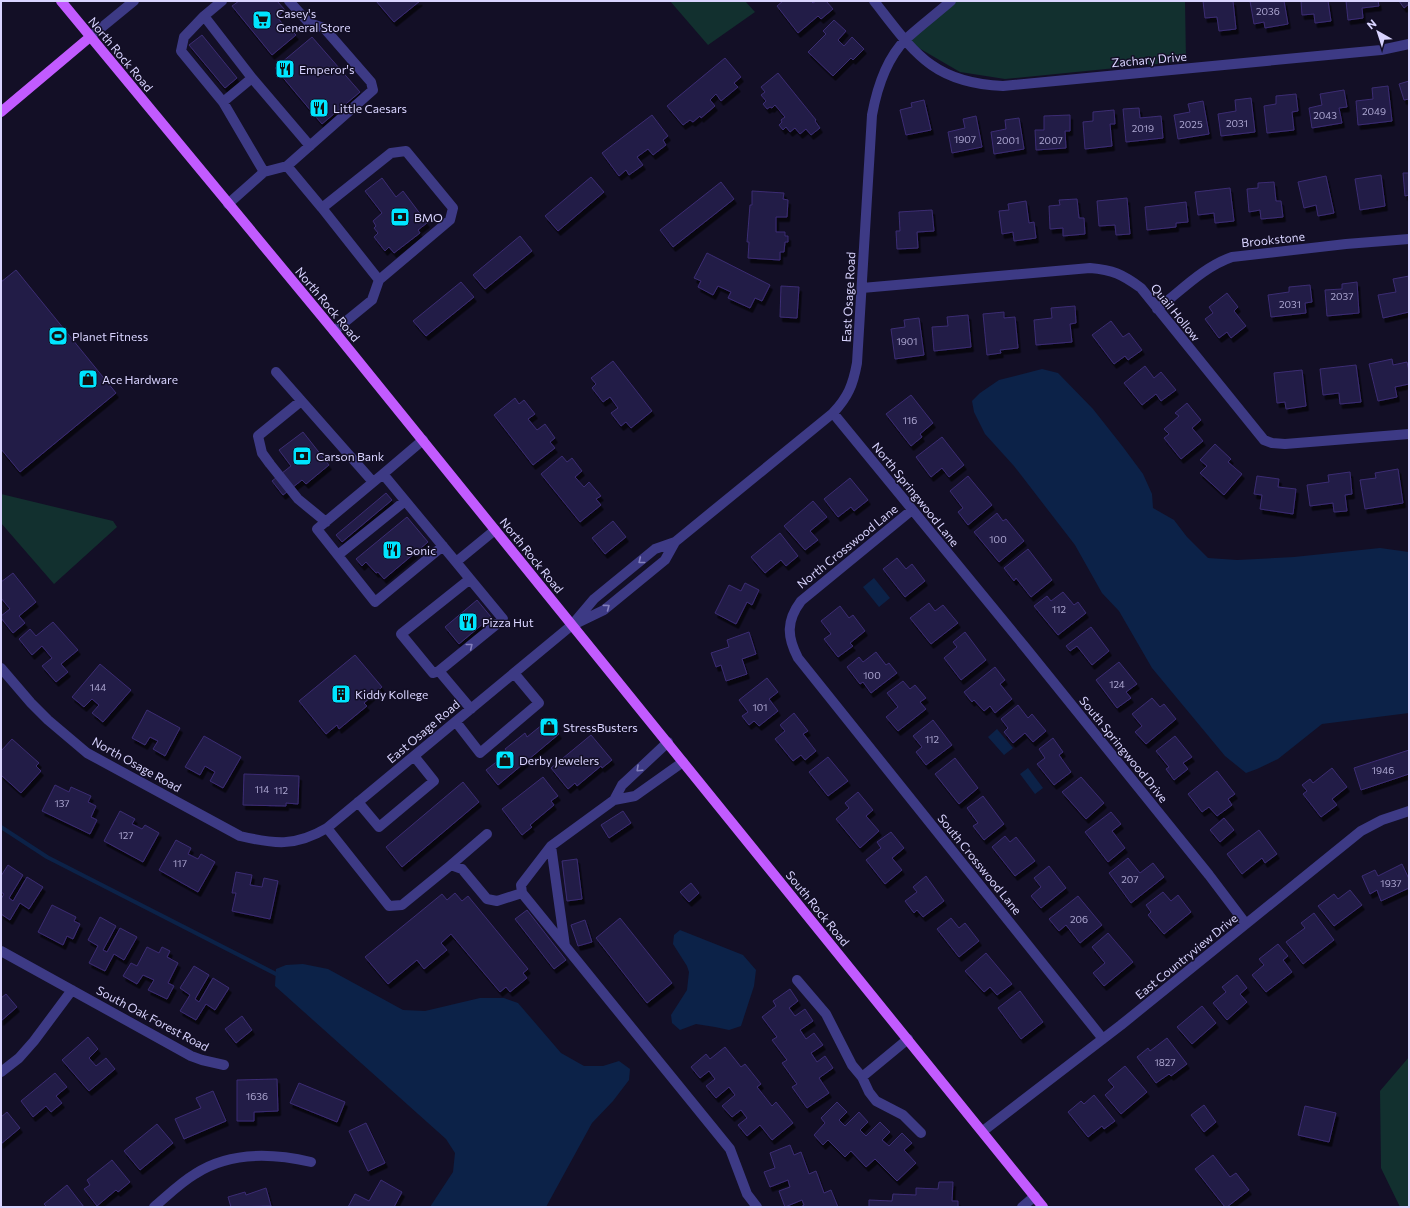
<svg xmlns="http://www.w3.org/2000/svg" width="1410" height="1208" font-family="Commissioner,sans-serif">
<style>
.green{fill:#12302f}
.water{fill:#0c2248}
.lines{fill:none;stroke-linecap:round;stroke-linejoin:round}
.stream{stroke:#0c2248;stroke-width:4}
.building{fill:#241b47;stroke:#3b2d73;filter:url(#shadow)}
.minor{stroke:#3d3a85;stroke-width:10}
.major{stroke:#c25bff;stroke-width:10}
.oneway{stroke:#837fbc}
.labels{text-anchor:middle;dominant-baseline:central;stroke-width:3;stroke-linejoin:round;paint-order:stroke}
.number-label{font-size:10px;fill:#aca6d1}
.poi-label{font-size:12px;fill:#d9d4ff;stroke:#130f26;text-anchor:start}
.street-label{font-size:12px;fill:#d9d4ff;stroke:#130f26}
</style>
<defs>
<filter id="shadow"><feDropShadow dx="2.5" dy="4.5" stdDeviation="0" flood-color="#0009"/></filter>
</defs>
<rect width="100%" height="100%" fill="#130f26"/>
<path class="green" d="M670,1H745L755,12L708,45Z
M951,1H1185L1186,61L1005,79L960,72L905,40Z
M1,494L113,521L117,527L54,584L1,523Z
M1409,1057V1207H1400L1381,1168L1380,1091Z"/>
<path class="water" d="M1042,369L1058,373L1093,409L1123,447L1143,474L1152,494L1153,508L1174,520L1187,537L1208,558L1237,560L1294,557L1380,548L1409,552V713L1322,724L1278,759L1257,769L1246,773L1225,756L1152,668L1119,611L1102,593L1075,545L1014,466L985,434L974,412L972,401L980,393L999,380Z
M874,578L890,598L879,607L863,587Z
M997,729L1013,748L1004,755L988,737Z
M1028,768L1043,788L1035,794L1020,774Z
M680,930L743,955L756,970L754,986L741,1026L729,1030L715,1027L696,1024L680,1030L672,1023L671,1015L687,990L689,972L687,966L673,944L674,935Z
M303,964L328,969L403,1010L425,1011L480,998H504L518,1003L561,1053L584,1066H603L619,1061L630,1069L629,1080L613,1101L592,1123L546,1207H430L453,1172L455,1153L446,1139L275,986L276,969L286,965Z"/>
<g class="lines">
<path class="stream" d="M1,827L47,857L276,974"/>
</g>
<path class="building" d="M239,1H277L285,10L277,17L290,33L292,31L296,35L272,55L232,6Z
M376,1H420L394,22Z
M783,1H811L813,3L816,1H826L833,9L821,19L818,16L798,33L777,6Z
M1203,1H1233L1236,29L1219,31L1217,17L1205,18Z
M1250,1H1284L1288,24L1265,28L1264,22L1254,24Z
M1301,1H1328L1331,21L1315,23L1314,14L1302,15Z
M1346,1H1378L1379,6L1362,8L1363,18L1348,20Z
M1399,1H1409V4L1404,8Z
M834,20L846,31L838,40L844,46L852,37L864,49L853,60L851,58L833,76L808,52L826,34L823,31Z
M202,35L237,78L225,88L189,45Z
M312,37L360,92L322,124L275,68Z
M725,58L741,77L734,83L738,87L721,101L716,94L710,100L715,106L701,118L700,116L693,122L690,120L683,125L667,106Z
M778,73L816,120L815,121L820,128L811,135L806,129L800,134L795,128L790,132L786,127L783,130L779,125L782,122L781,120L785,117L775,105L772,108L770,107L767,109L763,104L766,101L761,95L765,92L761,87Z
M1409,81V99L1404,100L1399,84Z
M1388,86L1392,121L1358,125L1356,101L1373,99L1372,88Z
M1344,90L1347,107L1339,108L1342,123L1312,128L1309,108L1322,105L1320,94Z
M1296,94L1298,111L1292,112L1294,130L1267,133L1264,106L1276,104V96Z
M1251,98L1255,132L1221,136L1218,114L1236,111L1235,100Z
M924,100L931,130L906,135L900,110L912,107L911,103Z
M1203,101L1209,134L1178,139L1174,115L1190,112L1188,104Z
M1139,108L1140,118L1161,116L1163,138L1126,142L1123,109Z
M1114,110L1115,124H1110L1112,146L1085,149L1083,122L1093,121V112Z
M652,115L668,136L663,140L666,145L653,155L648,149L637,157L643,165L629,175L626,170L619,176L602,153Z
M1070,115V131H1065L1066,148L1036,150L1035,130H1044V116Z
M976,116L982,147L952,153L948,132L965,128L963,119Z
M1019,118L1024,149L994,154L991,132L1006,129L1005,120Z
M1403,173H1409V195L1405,196Z
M1381,175L1385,206L1360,210L1355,179Z
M1326,176L1334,213L1318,216L1316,205L1304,208L1298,182Z
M591,177L604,192L558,231L545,216Z
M382,178L396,197L403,191L427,223L418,230L420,233L394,253L389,247L385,251L374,237L378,233L374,228L376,226L373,221L382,213L365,191Z
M721,182L734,199L673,247L660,230Z
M1274,182L1276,201H1281L1283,217L1261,219L1260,210L1249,212L1247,189L1258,188V183Z
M1230,188L1234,221L1215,223L1214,213L1198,215L1195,192Z
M752,191L784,193L783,199L788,200L787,217H776V232H785V236H788V242H785L784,252H780V260L748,258L749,242H747L750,205H752Z
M1127,198L1130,234L1116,235L1115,225L1099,226L1097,201Z
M1077,199L1079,218H1084L1085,234L1063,236V228L1050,229L1049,206L1060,205L1059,200Z
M1026,201L1029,223L1034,222L1036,238L1014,241L1013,232L1002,234L999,211L1009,210L1008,204Z
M1186,202L1188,222L1176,223V227L1147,230L1145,207Z
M932,210L934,231L917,232L918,248L897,249L896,231H900L899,212Z
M520,236L532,251L485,289L473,275Z
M707,253L770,285L762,301L755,298L750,308L728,298L731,292L718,286L713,295L698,287L701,281L694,278Z
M16,270L116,393L20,472L1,449V282Z
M1409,276V312L1383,318L1378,295L1396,292L1393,279Z
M461,282L474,297L426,336L413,321Z
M1357,282L1359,313L1327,316L1325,290L1342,289V284Z
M1310,285L1312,302L1305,303L1306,313L1271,317L1268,295L1289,292V287Z
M781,286L799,287L797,318L780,317Z
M1227,293L1238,307L1234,311L1246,326L1231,338L1227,332L1219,338L1205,319L1213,313L1209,307Z
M1075,306L1076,323L1070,324L1072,342L1036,345L1034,320L1052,318L1051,308Z
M1004,312V318L1015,317L1018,348L1000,350L1001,353L987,355L983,314Z
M968,315L971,347L934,351L932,327L948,326L947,317Z
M919,318L924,355L895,359L891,329L905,327L904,320Z
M1111,321L1123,337L1129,333L1142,350L1128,360L1125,356L1114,364L1092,335Z
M1392,359L1393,365L1407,362L1409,371V384L1395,387L1397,397L1378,401L1369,364Z
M613,361L652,411L631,428L626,422L621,426L611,413L618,408L610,397L603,402L592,388L596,384L591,378Z
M1356,365L1361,402L1340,404L1339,393L1323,395L1320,369Z
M1145,366L1154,378L1161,372L1176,390L1161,401L1156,394L1142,405L1124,383Z
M1302,370L1306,406L1286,409L1285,402L1277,403L1274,373Z
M911,395L933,423L920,434L922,437L911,446L886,414Z
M515,398L519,404L524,400L535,414L528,419L537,430L545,424L555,438L550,442L555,448L533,465L494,415Z
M1187,403L1201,420L1192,428L1203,441L1181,459L1164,438L1169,434L1164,429L1179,416L1175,413Z
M303,432L329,465L306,484L302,480L283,495L272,481L291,466L279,450Z
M942,437L964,465L949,477L942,468L931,477L916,457Z
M1215,444L1231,459L1228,462L1242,474L1224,495L1200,473L1207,466L1200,460Z
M562,456L567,462L572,458L582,471L575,477L584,487L589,482L601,496L596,499L601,505L580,522L541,474Z
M1398,469L1403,503L1365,509L1360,480L1376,478L1375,473Z
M1350,472L1352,494L1345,495L1347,511L1334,512L1333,503L1310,506L1307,485L1329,482L1328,475Z
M968,476L992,505L968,525L958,512L963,508L950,491Z
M1257,476L1279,479L1278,487L1296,489L1293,514L1260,509L1262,495L1254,494Z
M850,478L868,500L854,511L851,507L838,517L824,499Z
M386,493L392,500L342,542L336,535Z
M813,501L827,517L810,531L818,540L805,550L784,526Z
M997,513L1003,521L1006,519L1024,541L999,562L974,532Z
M407,517L428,542L384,579L378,572L376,573L366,562L362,566L356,559Z
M613,521L626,537L605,554L592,538Z
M780,533L798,556L786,566L781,560L765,573L751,557Z
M1028,549L1052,580L1031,597L1016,578L1014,581L1004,568Z
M897,558L906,569L912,564L925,581L905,597L883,569Z
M13,573L36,602L19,616L25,623L13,633L1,618V616L10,609L1,598V582Z
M745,583L759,590L752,605L747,602L736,624L715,613L729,585L741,591Z
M1063,592L1074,605L1078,602L1086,613L1058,635L1034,606L1047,596L1051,601Z
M477,600L491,617L459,644L445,627Z
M929,603L935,611L943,605L958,623L931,644L910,618Z
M840,606L849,618L853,615L865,631L850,643L853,646L838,657L824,639L831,634L821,621Z
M53,622L78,650L61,664L68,672L56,682L42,666L52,658L42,646L32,655L19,639L30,629L36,636Z
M1091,627L1109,651L1092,665L1077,646L1070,651L1066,646Z
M749,632L756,654L742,659L747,674L726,681L721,665L716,667L711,653L729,647L727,640Z
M965,632L986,660L961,680L944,658L957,647L953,642Z
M876,652L886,665L889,663L897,673L871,693L863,682L860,684L847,667L859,657L863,662Z
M355,655L382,687L364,703L367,706L339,729L337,725L326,734L299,701Z
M1119,662L1137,684L1126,692L1131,698L1117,708L1096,680Z
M100,664L131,690L103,722L92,713L99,705L92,699L84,707L72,697Z
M995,667L1005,680L1000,684L1012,699L995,713L990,706L984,711L974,700L972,702L964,692Z
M767,678L778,692L769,699L778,711L759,726L754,721L749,725L742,716L748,712L739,700Z
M903,681L910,689L915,685L926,698L920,702L926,709L898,731L886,717L898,707L887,693Z
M1152,698L1160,707L1164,704L1176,719L1146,744L1135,732L1142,726L1132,714Z
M1018,705L1028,718L1032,714L1046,731L1033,742L1025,733L1013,743L1004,732L1008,728L1001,719Z
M147,710L180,728L165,756L153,749L158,741L150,737L145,745L132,738Z
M794,713L808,731L803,734L816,751L805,760L801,755L793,761L775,739L785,731L780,725Z
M548,720L559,734L498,785L486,770L508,753L505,749L525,733L527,737Z
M933,720L952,745L926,765L916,752L922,747L913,736Z
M591,735L612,760L602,768L601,766L577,786L575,783L568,789L551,768Z
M204,736L241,757L223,788L210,781L215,772L205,766L200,775L185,767Z
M1175,736L1192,757L1183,763L1188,769L1174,780L1166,769L1169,767L1156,751Z
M1053,738L1063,752L1059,755L1071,772L1054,785L1037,764L1045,758L1039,749Z
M12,739L39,763L36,766L41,771L21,793L1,775V751Z
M1409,750V774L1361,790L1354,768Z
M828,757L848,781L828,796L809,772Z
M955,758L978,788L959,804L935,774Z
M1332,768L1347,787L1332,799L1337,805L1321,817L1303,794L1307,791L1302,785L1310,779L1313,783Z
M1217,771L1235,794L1228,799L1232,805L1217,816L1209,807L1202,812L1188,794Z
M244,774L299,776L298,804L286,803V806L243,805Z
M543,777L558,796L551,801L554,805L530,825L532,827L522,835L502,809Z
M1081,777L1104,803L1086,819L1062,792Z
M463,782L479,802L402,867L386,847Z
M55,785L69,792L71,787L91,796L88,802L96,806L91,817L97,820L90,834L42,811Z
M858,792L873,810L866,816L879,831L860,848L836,819L849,808L845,803Z
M983,796L1004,824L984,840L973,826L978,823L967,808Z
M120,811L135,819L132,824L142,829L145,825L159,833L143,862L104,841Z
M623,811L631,823L609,838L601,825Z
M1111,812L1121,824L1112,831L1125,848L1108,862L1085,832Z
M1224,818L1234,830L1220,842L1210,830Z
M1259,830L1277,854L1265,863L1262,858L1242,874L1227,854Z
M891,832L904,848L892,858L902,870L885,884L866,860L881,848L877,842Z
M1005,836L1010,842L1016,837L1035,861L1015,876L992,847Z
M176,840L191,848L188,854L198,859L201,854L215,862L198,892L159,870Z
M1128,858L1140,873L1153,863L1164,877L1131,903L1109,873Z
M577,859L582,899L567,901L562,861Z
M1402,864L1409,879V888L1381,901L1377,890L1370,894L1362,876L1375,870L1378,876Z
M8,865L23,875L9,898L13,901L27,877L43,887L29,909L20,903L10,920L1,914V899L4,894L1,892V876Z
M1049,866L1066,888L1041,908L1031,896L1041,887L1034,878Z
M236,872L252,875L250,885L262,887L264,878L278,881L270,919L232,911L236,893H232Z
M926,876L944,901L923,917L917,910L914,913L905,901L917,892L913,887Z
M691,883L699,893L689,902L680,892Z
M1350,890L1362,905L1334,926L1318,906L1334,894L1338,899Z
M1163,892L1171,901L1178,895L1191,912L1164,934L1148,915L1151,912L1146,905Z
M455,893L462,901L468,896L528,969L523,973L527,978L510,992L506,987L500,992L451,934L441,943L447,950L424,969L417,960L388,984L365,957L442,894L447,900Z
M1078,896L1102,925L1080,943L1066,925L1059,931L1049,919Z
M52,905L76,917L74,921L80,924L73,939L67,936L63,945L38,932Z
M527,910L566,960L554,969L515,919Z
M1314,913L1334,940L1303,964L1286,942L1305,928L1301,923Z
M100,917L116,926L103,950L107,952L120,928L137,937L124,960L114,954L105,971L89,963L98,946L88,940Z
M620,918L672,983L647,1003L596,938Z
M951,918L959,928L965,923L979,941L959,957L937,929Z
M585,920L592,942L578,946L571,925Z
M1108,933L1133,962L1104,986L1093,973L1105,963L1092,947Z
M1278,944L1288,956L1283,960L1292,972L1266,992L1252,975L1264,965L1259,959Z
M147,947L159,953L162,947L170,951L167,957L178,963L168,983L174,986L167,999L148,990L154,980L143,975L137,984L123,976L131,963L137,966Z
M986,953L1012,984L997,995L990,987L984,992L965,971Z
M194,966L209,975L195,999L199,1002L213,978L229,988L215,1010L206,1004L196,1020L180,1011L190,995L180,988Z
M1237,975L1247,988L1240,994L1247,1002L1227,1020L1213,1003L1226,992L1222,987Z
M790,989L798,1001L789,1008L795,1016L805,1009L813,1021L800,1030L806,1039L814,1033L823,1045L811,1053L817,1062L825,1056L833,1068L819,1078L829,1093L807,1108L792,1087L797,1084L782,1063L787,1060L772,1040L777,1037L762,1017L776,1006L773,1001Z
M1020,991L1043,1022L1021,1039L998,1008Z
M6,994L17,1007L1,1021V998Z
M1202,1006L1216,1023L1192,1044L1177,1027Z
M242,1016L252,1030L236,1043L225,1029Z
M88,1037L98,1049L89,1058L96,1066L106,1058L115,1069L89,1091L62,1060Z
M1167,1038L1187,1064L1171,1076L1169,1074L1156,1083L1137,1057L1148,1048L1150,1051Z
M725,1047L741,1067L745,1064L761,1084L757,1087L772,1106L776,1102L793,1123L772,1140L760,1125L747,1136L738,1125L747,1118L741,1110L732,1117L722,1106L735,1095L729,1087L716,1098L706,1086L715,1079L709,1071L700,1078L691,1067L706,1054L710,1059Z
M1125,1066L1147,1092L1121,1114L1105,1095L1114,1087L1108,1080Z
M55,1073L67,1087L56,1096L62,1103L51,1112L46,1106L33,1117L21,1101Z
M277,1079L278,1111L254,1112V1121H237V1080Z
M299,1083L345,1102L337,1122L290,1103Z
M213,1091L226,1121L184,1139L175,1119L201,1108L196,1098Z
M1094,1095L1115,1121L1104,1129L1102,1126L1088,1137L1068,1112L1081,1101L1084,1104Z
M837,1102L847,1112L839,1120L845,1126L859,1112L868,1122L860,1130L866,1136L880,1122L890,1132L882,1140L889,1146L902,1133L912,1143L904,1150L916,1163L897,1181L875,1159L866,1167L851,1151L845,1157L828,1140L823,1145L814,1135L825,1123L821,1118Z
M1204,1105L1216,1122L1204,1132L1191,1115Z
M1305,1106L1336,1113L1329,1142L1298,1135Z
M7,1112L20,1128L1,1144V1117Z
M366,1123L385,1163L368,1171L349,1131Z
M157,1124L173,1143L140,1170L124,1151Z
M790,1145L794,1155L801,1152L809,1174L816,1171L824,1193L831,1190L838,1207H801L804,1205L802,1200L785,1207L779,1191L790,1187L788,1180L770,1187L764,1172L775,1168L770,1153Z
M1213,1155L1230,1177L1236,1173L1249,1190L1227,1207H1225L1195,1169Z
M112,1160L130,1182L118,1192L116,1190L97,1206L84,1189L90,1185L87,1180Z
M381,1180L402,1192L394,1207H348L355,1194L369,1201Z
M939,1182H953L952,1201H958V1207H869V1200L892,1201L893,1194L916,1195V1188L938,1189Z
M67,1185L84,1207H47L44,1204Z
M266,1188L271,1206L231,1207L228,1197L245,1192L246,1195Z"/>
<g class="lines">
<path class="minor" d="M222,1L204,16L252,78L223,102L264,172L228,204
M874,1C914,52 932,83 1003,86L1381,50L1409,44
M204,16L184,37L181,51L223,102
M90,37L134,1
M252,78L310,146
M287,166L373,90L371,82L324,28L309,23L289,1
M264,172L287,166L322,208L391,153L406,151L453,208L450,220L379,280L372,300L334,331
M322,208L379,280
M862,288L1090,268C1113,270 1122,274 1141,288L1264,440L1272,443L1285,444L1409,434
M1157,309C1181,291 1203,267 1232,257L1346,244L1409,239
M276,372L373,482
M301,401L258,436L262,453L270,464L298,499L326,522
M833,413L1025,647L1209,875L1246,924
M423,440L383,474L456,562
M383,474L317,529L375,602L443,546
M912,510L801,601C786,621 787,637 798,658L1103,1039
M338,555L405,501
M575,624L604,610L665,560L675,542
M1,668L31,703L48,720L87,753L240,836C274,844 295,847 327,828L572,625L594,599L655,549L675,542L833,413C848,397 853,385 857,363L872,115C877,88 886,59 906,39C920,26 936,14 951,1
M439,671L503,619L470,579
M471,709L439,671L433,673L401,634L470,579L456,562L495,530
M456,722L480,753L539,703L514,673
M668,742L622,785L614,800L635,796L683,762
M614,800L551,846L521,885L522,893L730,1149L747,1194L757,1207
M358,802L379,827L434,781L414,756
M327,828L389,906L402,905L451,865L462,869L487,899L497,901L522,893
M551,846L565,946
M451,865L487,834
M1,951L191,1056L202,1060L224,1065
M797,980L826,1014L852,1065L862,1077L908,1039
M1,1072L19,1058L34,1041L72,990
M862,1077L869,1092L876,1101L903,1115L921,1133
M983,1131L1121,1025L1361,831L1382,820L1409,811
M154,1207C167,1196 180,1183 195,1174C230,1151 272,1153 311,1162
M1022,1207L1035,1196"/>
<path class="major" d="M61,1L334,331L1043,1207
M1,112L90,37"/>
</g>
<defs><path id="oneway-chevron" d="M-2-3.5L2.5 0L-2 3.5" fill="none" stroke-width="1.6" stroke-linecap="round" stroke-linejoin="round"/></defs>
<g class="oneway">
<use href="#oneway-chevron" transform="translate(641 561) rotate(141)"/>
<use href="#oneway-chevron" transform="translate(607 607) rotate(-37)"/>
<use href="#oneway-chevron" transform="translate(470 646) rotate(-39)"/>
<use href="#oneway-chevron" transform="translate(639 769) rotate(137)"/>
</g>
<defs>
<g id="supermarket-square" transform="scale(1)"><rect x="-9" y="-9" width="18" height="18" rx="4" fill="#00e5ff" stroke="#130f26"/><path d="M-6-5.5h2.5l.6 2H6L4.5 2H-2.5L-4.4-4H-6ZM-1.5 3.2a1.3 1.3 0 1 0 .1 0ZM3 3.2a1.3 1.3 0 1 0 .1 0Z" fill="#111"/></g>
<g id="restaurant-square" transform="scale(1)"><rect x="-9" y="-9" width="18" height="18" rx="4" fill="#00e5ff" stroke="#130f26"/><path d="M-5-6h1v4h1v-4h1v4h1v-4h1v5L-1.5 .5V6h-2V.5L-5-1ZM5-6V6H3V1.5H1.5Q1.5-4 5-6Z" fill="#111"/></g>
<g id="bank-square" transform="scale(1)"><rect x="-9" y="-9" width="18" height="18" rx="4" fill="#00e5ff" stroke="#130f26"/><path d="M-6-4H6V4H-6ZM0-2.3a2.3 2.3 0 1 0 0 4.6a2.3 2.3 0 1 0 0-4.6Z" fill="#111"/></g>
<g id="stadium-square" transform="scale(1)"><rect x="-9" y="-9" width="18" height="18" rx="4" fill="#00e5ff" stroke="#130f26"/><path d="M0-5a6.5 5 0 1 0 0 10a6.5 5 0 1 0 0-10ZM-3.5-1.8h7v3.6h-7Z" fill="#111"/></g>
<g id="shop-square" transform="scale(1)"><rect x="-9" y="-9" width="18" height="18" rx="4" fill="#00e5ff" stroke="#130f26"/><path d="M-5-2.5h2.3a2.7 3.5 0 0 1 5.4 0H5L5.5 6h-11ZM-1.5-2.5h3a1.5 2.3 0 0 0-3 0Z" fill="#111"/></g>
<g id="building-square" transform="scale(1)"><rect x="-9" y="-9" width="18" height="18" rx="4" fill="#00e5ff" stroke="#130f26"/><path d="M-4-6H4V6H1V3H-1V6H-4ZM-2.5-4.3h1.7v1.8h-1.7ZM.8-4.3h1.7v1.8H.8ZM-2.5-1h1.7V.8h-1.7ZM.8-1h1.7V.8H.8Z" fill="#111"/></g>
</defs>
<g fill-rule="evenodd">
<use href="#supermarket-square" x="262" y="20"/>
<use href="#restaurant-square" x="285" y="69"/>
<use href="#restaurant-square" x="319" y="108"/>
<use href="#bank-square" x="400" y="217"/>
<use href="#stadium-square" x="58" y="336"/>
<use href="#shop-square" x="88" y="379"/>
<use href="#bank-square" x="302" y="456"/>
<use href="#restaurant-square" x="392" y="550"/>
<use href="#restaurant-square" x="468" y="622"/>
<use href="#building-square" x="341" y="694"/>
<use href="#shop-square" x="549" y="727"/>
<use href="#shop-square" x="505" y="760"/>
</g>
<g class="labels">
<g class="number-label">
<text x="1268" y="11">2036</text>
<text x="1374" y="111">2049</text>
<text x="1325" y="115">2043</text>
<text x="1237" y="123">2031</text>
<text x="1191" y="124">2025</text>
<text x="1143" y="128">2019</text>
<text x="965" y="139">1907</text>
<text x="1008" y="140">2001</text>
<text x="1051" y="140">2007</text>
<text x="1342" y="296">2037</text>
<text x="1290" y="304">2031</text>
<text x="907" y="341">1901</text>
<text x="910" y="420">116</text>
<text x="998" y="539">100</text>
<text x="1059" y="609">112</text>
<text x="872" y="675">100</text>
<text x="1117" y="684">124</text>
<text x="98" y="687">144</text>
<text x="760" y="707">101</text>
<text x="932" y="739">112</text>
<text x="1383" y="770">1946</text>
<text x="262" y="789">114</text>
<text x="281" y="790">112</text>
<text x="62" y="803">137</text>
<text x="126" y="835">127</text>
<text x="180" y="863">117</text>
<text x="1130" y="879">207</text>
<text x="1391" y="883">1937</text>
<text x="1079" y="919">206</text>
<text x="1165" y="1062">1827</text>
<text x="257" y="1096">1636</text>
</g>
<g class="poi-label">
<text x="276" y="13">Casey's<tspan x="276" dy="14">General Store</tspan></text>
<text x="299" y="69">Emperor's</text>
<text x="333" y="108">Little Caesars</text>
<text x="414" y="217">BMO</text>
<text x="72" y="336">Planet Fitness</text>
<text x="102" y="379">Ace Hardware</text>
<text x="316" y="456">Carson Bank</text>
<text x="406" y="550">Sonic</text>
<text x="482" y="622">Pizza Hut</text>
<text x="355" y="694">Kiddy Kollege</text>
<text x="563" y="727">StressBusters</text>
<text x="519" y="760">Derby Jewelers</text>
</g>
<g class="street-label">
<text transform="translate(121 54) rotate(50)">North Rock Road</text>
<text transform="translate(1149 59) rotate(-5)">Zachary Drive</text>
<text transform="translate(1273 239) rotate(-6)">Brookstone</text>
<text transform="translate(848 297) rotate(-87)">East Osage Road</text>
<text transform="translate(328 304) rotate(50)">North Rock Road</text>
<text transform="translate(1176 312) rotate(51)">Quail Hollow</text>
<text transform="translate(916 494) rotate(51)">North Springwood Lane</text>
<text transform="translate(847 546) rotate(-39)">North Crosswood Lane</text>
<text transform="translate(532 555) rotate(51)">North Rock Road</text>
<text transform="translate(423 731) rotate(-40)">East Osage Road</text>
<text transform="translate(1124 749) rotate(51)">South Springwood Drive</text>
<text transform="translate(137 764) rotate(29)">North Osage Road</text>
<text transform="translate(980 864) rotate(51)">South Crosswood Lane</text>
<text transform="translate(818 908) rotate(51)">South Rock Road</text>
<text transform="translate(1186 956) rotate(-39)">East Countryview Drive</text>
<text transform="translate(153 1018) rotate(28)">South Oak Forest Road</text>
</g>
</g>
<rect width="1410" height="1208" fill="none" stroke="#d9d4ff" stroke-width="4"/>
<g transform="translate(1378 32) rotate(321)" stroke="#130f26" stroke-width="3" paint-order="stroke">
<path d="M0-3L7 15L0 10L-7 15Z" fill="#d9d4ff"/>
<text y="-6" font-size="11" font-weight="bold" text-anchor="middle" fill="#d9d4ff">N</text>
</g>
</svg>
